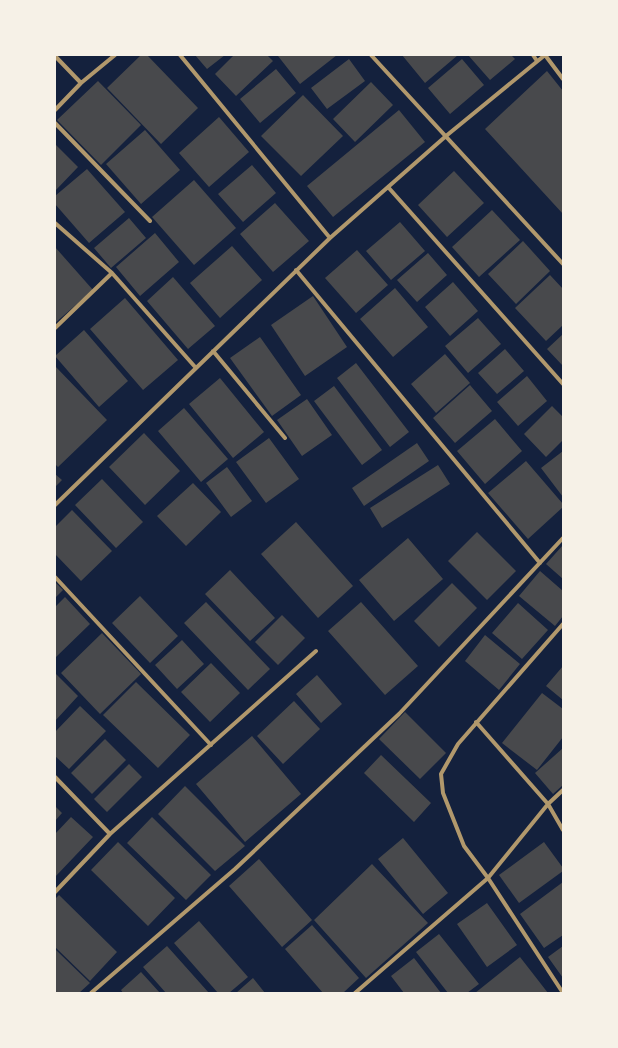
<svg xmlns="http://www.w3.org/2000/svg" width="618" height="1048" font-family="Arial,sans-serif">
<style>
.building{fill:#48494c}
.lines{fill:none;stroke-linecap:round;stroke-linejoin:round}
.minor{stroke:#b1986c;stroke-width:4}
</style>
<rect width="100%" height="100%" fill="#14213d"/>
<path class="building" d="M141,55H147L198,108L161,144L107,88Z
M195,55H225L207,69Z
M234,55H267L273,61L236,96L215,74Z
M279,55H337L300,84L278,56Z
M402,55H458L425,83Z
M468,55H511L515,59L490,80Z
M349,59L365,81L327,109L311,88Z
M462,59L484,85L450,114L428,88Z
M276,69L296,93L260,123L240,99Z
M547,71L563,91V214L485,129Z
M98,81L141,125L101,165L57,120Z
M371,82L393,105L355,142L333,119Z
M303,95L343,136L301,176L261,136Z
M399,110L425,142L333,217L307,186Z
M219,117L249,152L209,187L179,153Z
M145,130L180,170L141,204L106,164Z
M55,144L78,167L55,191Z
M252,165L276,193L243,222L218,194Z
M87,169L125,212L89,243L55,204V196Z
M454,171L484,203L447,237L418,205Z
M194,180L236,228L194,265L152,217Z
M275,203L309,241L273,272L240,234Z
M492,210L520,240L479,277L452,247Z
M129,218L146,238L111,268L94,248Z
M400,222L425,251L391,280L366,251Z
M155,233L179,262L140,296L116,267Z
M523,241L550,271L516,304L488,274Z
M232,246L262,280L220,318L190,283Z
M55,247L93,290L55,323Z
M357,250L388,285L356,313L325,278Z
M428,253L447,275L417,302L397,280Z
M550,275L563,289V325L546,341L515,308Z
M173,277L215,326L188,349L147,301Z
M453,282L478,311L450,336L425,307Z
M395,288L428,327L393,357L360,319Z
M313,296L347,347L305,376L271,325Z
M125,298L178,360L143,390L90,329Z
M478,318L501,344L468,373L445,346Z
M84,330L128,381L99,407L55,356Z
M563,334V366L547,349Z
M260,337L301,395L272,416L230,358Z
M505,349L524,371L497,394L478,373Z
M445,354L470,383L436,413L411,384Z
M356,363L409,432L390,447L337,378Z
M55,366L107,420L58,467L55,464Z
M527,376L547,401L518,426L497,402Z
M220,378L264,432L233,458L189,404Z
M470,385L492,411L455,443L433,418Z
M334,386L382,450L362,465L314,401Z
M307,399L332,435L302,456L277,420Z
M552,406L563,417V440L546,457L524,434Z
M184,408L228,459L201,482L158,431Z
M495,419L522,451L485,484L457,451Z
M144,433L180,471L145,505L109,467Z
M269,438L299,479L266,503L236,462Z
M417,443L429,461L364,506L352,488Z
M563,451V497L541,468Z
M526,461L563,504V507L528,539L488,493Z
M438,465L450,484L382,528L370,508Z
M227,467L252,501L231,517L206,483Z
M55,474L62,480L55,487Z
M102,479L143,522L116,548L75,505Z
M193,483L221,512L186,546L157,516Z
M72,510L112,551L81,581L55,554V527Z
M296,522L353,586L318,618L261,554Z
M477,532L516,571L487,600L448,561Z
M408,538L443,579L394,621L359,580Z
M563,545V579L546,564Z
M230,570L275,618L250,641L205,594Z
M540,571L563,591V616L555,626L519,596Z
M55,582L63,590L55,598Z
M452,583L477,608L439,647L414,621Z
M140,596L178,636L150,663L112,623Z
M65,597L90,624L55,658V607Z
M206,602L270,669L248,690L184,623Z
M361,602L418,666L385,695L328,631Z
M518,603L548,630L522,659L492,633Z
M282,615L305,638L278,665L255,642Z
M102,633L141,674L100,714L61,673Z
M485,635L520,664L499,690L465,661Z
M182,640L204,664L177,689L155,665Z
M211,663L240,693L210,722L181,692Z
M563,666V700L546,686Z
M55,673L78,696L55,721Z
M317,675L342,704L321,723L296,694Z
M136,682L190,735L158,768L103,715Z
M542,693L563,709V737L537,770L502,743Z
M294,701L320,729L283,764L257,736Z
M80,706L106,731L69,769L55,756V732Z
M405,712L446,753L420,779L379,739Z
M252,736L301,794L245,842L196,784Z
M105,739L126,760L92,794L71,773Z
M563,748V785L553,794L535,773Z
M381,755L431,803L414,822L364,773Z
M129,764L142,777L107,812L94,799Z
M185,786L245,846L215,871L158,814Z
M55,806L62,813L55,821Z
M71,817L93,837L55,877V834Z
M152,817L211,875L186,900L127,843Z
M403,838L448,893L423,914L378,859Z
M118,842L175,898L148,926L91,870Z
M544,842L563,868V871L519,903L499,875Z
M259,859L312,920L282,947L229,886Z
M372,864L428,923L366,978L314,920Z
M563,882V935L544,948L520,914Z
M59,895L117,952L90,981L55,947V899Z
M487,903L517,945L487,967L457,924Z
M199,921L248,977L229,993H218L174,943Z
M312,925L359,978L343,993H323L285,949Z
M439,934L479,984L467,993H448L416,952Z
M167,946L209,993H166L143,967Z
M563,946V978L548,957Z
M55,949L90,983L79,993H55Z
M520,957L548,993H475Z
M414,958L441,993H404L391,976Z
M141,972L160,993H123L121,990Z
M253,978L265,993H236Z"/>
<g class="lines">
<path class="minor" d="M180,55L330,238
M371,55L563,264
M533,55L537,61
M545,55L563,79
M55,56L81,83
M55,110L81,83L115,55
M55,123L150,221
M388,187L563,384
M55,223L112,273L55,328
M296,270L540,563
M112,273L196,368
M213,351L285,438
M55,505L330,238L446,136L545,55
M55,577L211,745
M476,722L548,804L563,830
M55,777L110,834L316,651
M55,892L110,834
M91,993L235,869L399,714L563,538
M355,993L488,878L548,804L563,790
M563,993L488,878L464,846L443,793L441,774L458,744L563,624"/>
</g>
<rect width="618" height="1048" fill="none" stroke="#f6f1e7" stroke-width="112"/>
</svg>
